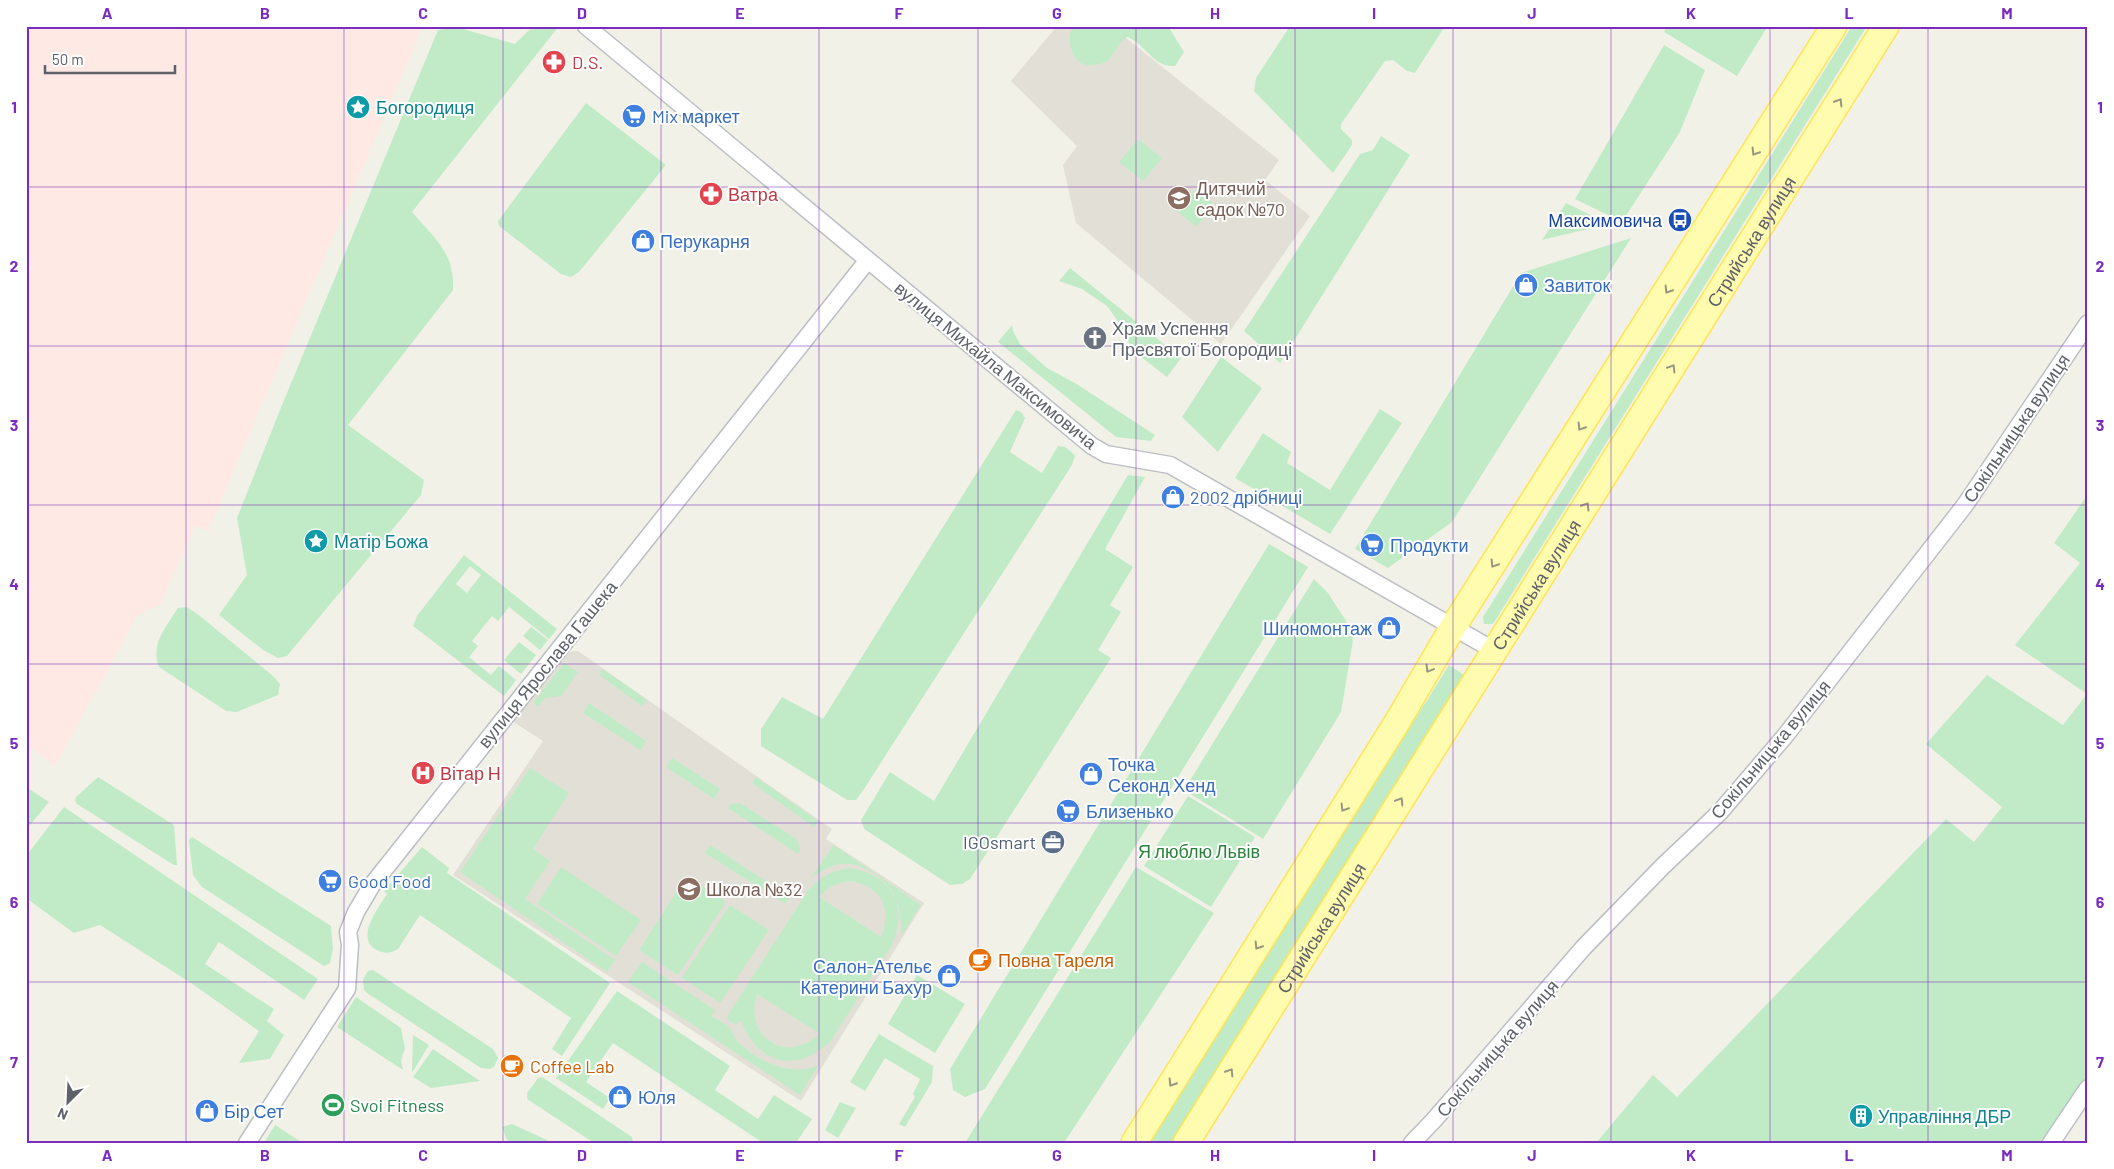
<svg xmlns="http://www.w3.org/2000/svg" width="2114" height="1169" font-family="Barlow,sans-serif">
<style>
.education{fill:#e2e0d6}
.medical{fill:#fee9e4}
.green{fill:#c1ebc7;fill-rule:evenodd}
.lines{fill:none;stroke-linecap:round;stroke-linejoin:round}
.street-casing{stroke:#bbbec3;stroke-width:19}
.primary-casing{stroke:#ffe553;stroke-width:28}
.street{stroke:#fff;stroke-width:16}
.primary{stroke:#fffcaf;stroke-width:25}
.oneway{stroke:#969782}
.grid{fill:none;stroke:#7b2cbf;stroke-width:1;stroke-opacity:0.55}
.labels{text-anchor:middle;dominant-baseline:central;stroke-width:4;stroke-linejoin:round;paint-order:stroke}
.health-label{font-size:18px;fill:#be3a42;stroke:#fff;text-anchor:start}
.culture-label{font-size:18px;fill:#0d838f;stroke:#fff;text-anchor:start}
.shop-label{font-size:18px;fill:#366cbe;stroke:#fff;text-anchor:start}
.education-label{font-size:18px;fill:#785e54;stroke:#fff;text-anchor:start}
.transit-label{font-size:18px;fill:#164399;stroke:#fff;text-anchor:end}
.street-label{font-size:18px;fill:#5e6169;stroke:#fff}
.worship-label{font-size:18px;fill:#5b616d;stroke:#fff;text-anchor:start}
.service-label{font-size:18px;fill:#4e5e75;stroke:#fff;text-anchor:end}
.park-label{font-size:18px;fill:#2b823a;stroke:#fff}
.food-label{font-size:18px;fill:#c56008;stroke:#fff;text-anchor:start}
.leisure-label{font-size:18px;fill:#27864d;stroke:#fff;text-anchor:start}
.neatline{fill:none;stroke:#7b2cbf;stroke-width:2}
.grid-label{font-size:16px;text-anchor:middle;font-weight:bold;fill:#7b2cbf}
</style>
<rect width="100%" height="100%" fill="#f2f1e7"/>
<path class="education" d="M1057,26H1111L1279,160L1265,180L1310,216L1221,344L1076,223L1063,165L1077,146L1011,81Z
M573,651H578L832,829L826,839L924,903L801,1101L453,875L543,741L512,721L562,657Z"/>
<path class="medical" d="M26,26H423L208,531L195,526L160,604L137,616L55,766L26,744Z"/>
<path class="green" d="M533,26H559L412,212C434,238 455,252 453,290L348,425L424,480L421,495L287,656L278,658L263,650L219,615L247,575L237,518L282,405L438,30L456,27L515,44Z
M1072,26H1168L1184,52L1175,66C1153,68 1145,43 1127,37L1121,42L1107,62C1100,64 1090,67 1083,64C1069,57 1068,38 1072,26Z
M1290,26H1445L1415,73L1407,71L1393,60L1385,61L1341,124V129L1352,140V145L1333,173L1254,91L1256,78Z
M1667,26H1768L1737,76L1664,32Z
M1852,26H1867L1493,624H1484L1483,617Z
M1664,45L1705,70L1680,132L1622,222L1575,199Z
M586,103L666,165L579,272L571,277L561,274L499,226L498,221Z
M1381,136L1410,155L1280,363L1244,331L1360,154L1373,150Z
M1138,139L1162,158L1143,181L1119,162Z
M1196,189L1215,205L1196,227L1177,211Z
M1566,203L1609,224L1542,240Z
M1631,238L1452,522L1388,568L1355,549L1521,273Z
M1070,268L1181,358L1167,377L1132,350L1120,324L1107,306L1082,289L1059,281Z
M1012,325L1013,331L1020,344L1047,368L1075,383L1155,435L1151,441L1116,437L998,342Z
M1221,357L1262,388L1218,452L1182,417Z
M1380,409L1402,423L1330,534L1235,478L1263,433L1291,452L1287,463L1330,490Z
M1016,410L1021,412L1025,418L1010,452L1042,473L1058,446L1065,447L1075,455L1072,465L864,789L856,800H847L761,746V729L782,697L823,719Z
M1128,475L1145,477L1105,549L1133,567L1110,605L1121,612L1098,650L1111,658L970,879L962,884L950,885L864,829L861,820L890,772L934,801Z
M2088,494V1075L2044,1143H1596L1653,1075L1677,1097L1946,819L1974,842L2002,807L1926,744L1987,675L2063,725L2087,694L2015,645L2080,563L2054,543Z
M1269,544L1308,567L985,1089L965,1097L953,1090L950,1069Z
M464,555L557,629L549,639L509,607L498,621L492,616L472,641L478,646L469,657L491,675L499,666L516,680L504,696L413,626L417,616ZM470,566L481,575L467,593L456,584Z
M1314,579L1328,593L1348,624L1353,640L1341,712L1263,839L1184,790Z
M187,607L200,616L273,676L280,684L278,695L237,712L226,711L159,667C150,644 166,627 178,608Z
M531,627L548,640L540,650L523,636Z
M519,642L536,655L521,674L504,660Z
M564,663L578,672L561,696L545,698L539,706L533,703Z
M1449,665L1464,675L1171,1143H1150Z
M603,669L647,700L642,706L599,675Z
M589,703L646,741L640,750L583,713Z
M672,758L720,789L714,799L666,767Z
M530,768L569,793L533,849L550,861L525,899L615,960L607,972L460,872Z
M98,777L174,825L177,865H174L77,804L75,801L76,797Z
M756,777L818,821L814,827L752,783Z
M26,787L49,802L26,830Z
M1188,796L1255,837L1211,907L1144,866Z
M740,803L798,840L800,851L798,854L728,808L731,804Z
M64,807L318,979L304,1000L219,942L205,964L274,1009L267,1021L284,1035L270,1059L239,1063L259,1031L191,983L100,925L74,933L26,898V856Z
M192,837L331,926L333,949L330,963L324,966L202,887L193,875L189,840Z
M710,845L790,897L785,904L705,853Z
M834,845L921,905L901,936C902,908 896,885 869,871C861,866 853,863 843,864C832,864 821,872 811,877Z
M422,847L449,868L447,873L610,983L562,1056L552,1049L571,1018L420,915L398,949C392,953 386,954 379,951C353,941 378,908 387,894L384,891Z
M561,867L641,920L616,956L537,904Z
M1136,867L1214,913L1064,1143H965Z
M852,868C892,877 908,904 893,943L830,1042C795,1074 758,1064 741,1021H739L736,1025L726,1018L809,889C822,875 833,870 852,868ZM851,881C881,887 893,908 881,937L819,897C828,886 837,883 851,881ZM757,994L819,1033V1034C786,1065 743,1037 757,994Z
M687,876L726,902L678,975L639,950Z
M730,905L769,930L720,1003L682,978Z
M642,962L715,1010L711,1016C716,1019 723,1022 728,1026C732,1030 734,1037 738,1042C757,1061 792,1078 819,1065L800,1095L628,982Z
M373,970L493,1049L498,1058L494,1067L490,1069L481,1068L367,993L364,990L363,980L368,971Z
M917,975L965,1004L935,1053L888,1024Z
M617,991L730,1066L715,1090L758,1119L774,1095L812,1119L796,1143H763L613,1043L586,1082L610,1098L603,1109L556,1078Z
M356,997L401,1028L405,1048L401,1061L403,1070L337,1027Z
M879,1034L933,1066L932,1082L905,1127L899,1124L915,1097L913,1094L920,1079L885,1058L865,1091L850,1082Z
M413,1035L429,1045L412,1073Z
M433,1049L480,1081L431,1088L413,1077Z
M542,1077L632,1137L633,1142L594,1143L527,1099V1093L538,1078Z
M840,1102L856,1108L838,1138L825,1130Z
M512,1124L547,1140L548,1143H513L507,1140L502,1127Z
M275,1125L303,1143H264Z"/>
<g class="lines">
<g class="street-casing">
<path id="street" d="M586,26L1092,446L1106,454L1170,465L1495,651
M247,1143L347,989L350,945L348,932L356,912L372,885L868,260
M1412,1143L1434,1120L1584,947L1663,866L1720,812L1785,736L1965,505L2088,323
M2051,1143L2088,1088"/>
</g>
<g class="primary-casing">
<g id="primary">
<path d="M1134,1143L1396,724L1453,627L1834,26"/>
<path id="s1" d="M1186,1143L1886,26"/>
</g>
</g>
<use href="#street" class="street"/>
<use href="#primary" class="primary"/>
</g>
<defs><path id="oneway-chevron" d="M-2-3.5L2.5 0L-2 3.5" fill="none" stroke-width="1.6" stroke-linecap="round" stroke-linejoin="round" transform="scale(1.25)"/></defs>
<g class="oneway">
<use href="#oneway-chevron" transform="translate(1839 102) rotate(-58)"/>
<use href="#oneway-chevron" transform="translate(1755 152) rotate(122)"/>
<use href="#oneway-chevron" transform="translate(1668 290) rotate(122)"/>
<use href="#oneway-chevron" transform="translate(1672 368) rotate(-58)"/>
<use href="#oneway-chevron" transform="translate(1581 427) rotate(122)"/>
<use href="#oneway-chevron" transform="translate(1586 506) rotate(-58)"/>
<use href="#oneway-chevron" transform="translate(1494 564) rotate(122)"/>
<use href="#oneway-chevron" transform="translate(1429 669) rotate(121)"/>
<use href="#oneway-chevron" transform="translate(1400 801) rotate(-58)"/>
<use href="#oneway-chevron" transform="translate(1344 808) rotate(122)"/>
<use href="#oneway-chevron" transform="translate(1258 946) rotate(122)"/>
<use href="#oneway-chevron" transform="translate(1230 1072) rotate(-58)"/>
<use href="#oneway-chevron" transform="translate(1172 1083) rotate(122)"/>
</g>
<path class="grid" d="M186,26V1143M344,26V1143M503,26V1143M661,26V1143M819,26V1143M978,26V1143M1136,26V1143M1295,26V1143M1453,26V1143M1611,26V1143M1770,26V1143M1928,26V1143M26,187H2088M26,346H2088M26,505H2088M26,664H2088M26,823H2088M26,982H2088"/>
<defs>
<g id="pharmacy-disc" transform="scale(1.25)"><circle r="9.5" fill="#e0444e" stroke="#fff"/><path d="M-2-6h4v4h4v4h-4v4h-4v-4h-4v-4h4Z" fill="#fff"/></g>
<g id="sight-disc" transform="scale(1.25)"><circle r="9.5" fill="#0f9aa8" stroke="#fff"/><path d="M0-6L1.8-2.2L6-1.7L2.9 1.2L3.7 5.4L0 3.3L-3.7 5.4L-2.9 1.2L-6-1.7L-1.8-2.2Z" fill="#fff"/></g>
<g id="supermarket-disc" transform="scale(1.25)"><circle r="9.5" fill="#3f7fe0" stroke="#fff"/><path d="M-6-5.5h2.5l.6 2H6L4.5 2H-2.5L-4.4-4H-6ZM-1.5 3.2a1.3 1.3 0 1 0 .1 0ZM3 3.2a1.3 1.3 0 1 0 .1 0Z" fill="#fff"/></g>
<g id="school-disc" transform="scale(1.25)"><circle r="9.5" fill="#8d6e63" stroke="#fff"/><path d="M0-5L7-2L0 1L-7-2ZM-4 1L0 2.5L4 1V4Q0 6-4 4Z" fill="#fff"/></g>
<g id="bus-disc" transform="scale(1.25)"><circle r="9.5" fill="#1a4fb4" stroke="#fff"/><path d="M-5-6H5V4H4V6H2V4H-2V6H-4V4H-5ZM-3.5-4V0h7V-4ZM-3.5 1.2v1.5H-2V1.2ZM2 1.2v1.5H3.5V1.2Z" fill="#fff"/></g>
<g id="shop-disc" transform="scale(1.25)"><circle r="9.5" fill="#3f7fe0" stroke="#fff"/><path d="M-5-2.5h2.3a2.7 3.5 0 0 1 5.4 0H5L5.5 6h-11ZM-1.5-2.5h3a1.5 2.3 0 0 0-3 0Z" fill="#fff"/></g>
<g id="church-disc" transform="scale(1.25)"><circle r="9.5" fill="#6b7280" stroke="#fff"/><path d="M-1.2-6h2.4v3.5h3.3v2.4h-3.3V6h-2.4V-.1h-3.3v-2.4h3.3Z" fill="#fff"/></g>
<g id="hospital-disc" transform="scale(1.25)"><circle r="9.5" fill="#e0444e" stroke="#fff"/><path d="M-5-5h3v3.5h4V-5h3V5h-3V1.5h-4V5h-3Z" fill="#fff"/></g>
<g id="office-disc" transform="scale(1.25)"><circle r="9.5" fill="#5c6f8a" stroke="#fff"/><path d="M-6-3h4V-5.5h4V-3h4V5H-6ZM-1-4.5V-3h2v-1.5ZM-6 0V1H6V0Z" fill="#fff"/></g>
<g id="cafe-disc" transform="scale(1.25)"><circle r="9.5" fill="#e8710a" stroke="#fff"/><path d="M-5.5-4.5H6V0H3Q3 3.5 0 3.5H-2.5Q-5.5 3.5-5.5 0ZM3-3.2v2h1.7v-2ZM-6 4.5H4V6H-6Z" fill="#fff"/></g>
<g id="stadium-disc" transform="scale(1.25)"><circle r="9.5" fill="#2e9e5b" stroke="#fff"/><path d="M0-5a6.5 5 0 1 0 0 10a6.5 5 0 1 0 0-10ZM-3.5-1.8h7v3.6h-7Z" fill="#fff"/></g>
<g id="building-disc" transform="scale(1.25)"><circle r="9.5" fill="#0f9aa8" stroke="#fff"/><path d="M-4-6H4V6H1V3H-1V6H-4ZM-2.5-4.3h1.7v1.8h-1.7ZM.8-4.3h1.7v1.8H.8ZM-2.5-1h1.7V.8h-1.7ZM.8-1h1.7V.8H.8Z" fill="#fff"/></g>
</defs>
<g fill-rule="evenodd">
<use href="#pharmacy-disc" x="554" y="62"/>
<use href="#sight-disc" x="358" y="107"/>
<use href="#supermarket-disc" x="634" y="116"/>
<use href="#pharmacy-disc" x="711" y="194"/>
<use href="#school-disc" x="1179" y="198"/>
<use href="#bus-disc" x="1680" y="220"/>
<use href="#shop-disc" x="643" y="241"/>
<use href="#shop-disc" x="1526" y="285"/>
<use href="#church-disc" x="1095" y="338"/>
<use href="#shop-disc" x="1173" y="497"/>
<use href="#sight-disc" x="316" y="541"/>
<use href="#supermarket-disc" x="1372" y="545"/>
<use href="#shop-disc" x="1389" y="628"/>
<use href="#hospital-disc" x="423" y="773"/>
<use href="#shop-disc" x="1091" y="774"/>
<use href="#supermarket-disc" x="1068" y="811"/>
<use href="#office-disc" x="1053" y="842"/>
<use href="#supermarket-disc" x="330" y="881"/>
<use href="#school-disc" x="689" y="889"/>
<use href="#cafe-disc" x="980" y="960"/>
<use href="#shop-disc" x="949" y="976"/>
<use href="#cafe-disc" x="512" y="1066"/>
<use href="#shop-disc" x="620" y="1097"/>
<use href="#stadium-disc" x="333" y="1105"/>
<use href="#shop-disc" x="207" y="1111"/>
<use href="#building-disc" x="1861" y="1116"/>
</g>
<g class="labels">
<g class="health-label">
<text x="572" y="62">D.S.</text>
<text x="728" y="194">Ватра</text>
<text x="440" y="773">Вітар Н</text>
</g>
<g class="culture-label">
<text x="376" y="107">Богородиця</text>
<text x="334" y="541">Матір Божа</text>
<text x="1878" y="1116">Управління ДБР</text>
</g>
<g class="shop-label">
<text x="652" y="116">Mix маркет</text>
<text x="660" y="241">Перукарня</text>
<text x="1544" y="285">Завиток</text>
<text x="1190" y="497">2002 дрібниці</text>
<text x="1390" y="545">Продукти</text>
<text x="1372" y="628" text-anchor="end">Шиномонтаж</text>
<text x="1108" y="764">Точка<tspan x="1108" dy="21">Секонд Хенд</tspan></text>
<text x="1086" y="811">Близенько</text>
<text x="348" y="881">Good Food</text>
<text x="932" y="966" text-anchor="end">Салон-Ательє<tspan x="932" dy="21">Катерини Бахур</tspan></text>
<text x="638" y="1097">Юля</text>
<text x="224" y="1111">Бір Сет</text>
</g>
<g class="education-label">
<text x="1196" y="188">Дитячий<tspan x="1196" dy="21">садок №70</tspan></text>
<text x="706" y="889">Школа №32</text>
</g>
<g class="transit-label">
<text x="1662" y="220">Максимовича</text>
</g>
<g class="street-label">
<text stroke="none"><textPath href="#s1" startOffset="1064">Стрийська вулиця</textPath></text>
<text transform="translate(996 365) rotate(39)">вулиця Михайла Максимовича</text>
<text transform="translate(2016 428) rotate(-56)">Сокільницька вулиця</text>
<text stroke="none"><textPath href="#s1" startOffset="659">Стрийська вулиця</textPath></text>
<text transform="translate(547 664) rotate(-51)">вулиця Ярослава Гашека</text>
<text transform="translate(1770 749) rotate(-50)">Сокільницька вулиця</text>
<text stroke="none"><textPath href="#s1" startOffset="254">Стрийська вулиця</textPath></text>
<text transform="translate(1497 1048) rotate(-49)">Сокільницька вулиця</text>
</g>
<g class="worship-label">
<text x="1112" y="328">Храм Успення<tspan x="1112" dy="21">Пресвятої Богородиці</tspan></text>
</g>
<g class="service-label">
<text x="1036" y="842">IGOsmart</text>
</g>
<g class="park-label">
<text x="1199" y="851">Я люблю Львів</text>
</g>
<g class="food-label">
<text x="998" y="960">Повна Тареля</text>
<text x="530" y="1066">Coffee Lab</text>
</g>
<g class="leisure-label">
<text x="350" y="1105">Svoi Fitness</text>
</g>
</g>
<rect width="2114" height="1169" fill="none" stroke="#ffffff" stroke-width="55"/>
<g transform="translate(68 1102) rotate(204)" stroke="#ffffff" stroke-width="4" paint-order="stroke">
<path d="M0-4L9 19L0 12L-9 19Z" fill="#5e6169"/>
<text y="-8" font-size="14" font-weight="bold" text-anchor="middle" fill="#5e6169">N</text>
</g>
<path d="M45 65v8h130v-8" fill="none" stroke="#5e6169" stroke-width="2.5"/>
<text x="52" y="65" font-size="15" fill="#5e6169" stroke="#ffffff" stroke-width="4" paint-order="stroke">50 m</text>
<rect x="28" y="28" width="2058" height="1114" class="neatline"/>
<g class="grid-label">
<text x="107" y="19">A</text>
<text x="265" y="19">B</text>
<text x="423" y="19">C</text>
<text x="582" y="19">D</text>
<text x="740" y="19">E</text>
<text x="899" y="19">F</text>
<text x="1057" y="19">G</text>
<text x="1215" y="19">H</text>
<text x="1374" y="19">I</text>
<text x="1532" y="19">J</text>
<text x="1691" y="19">K</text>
<text x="1849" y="19">L</text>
<text x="2007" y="19">M</text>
<text x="14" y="113">1</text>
<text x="2100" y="113">1</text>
<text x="14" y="272">2</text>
<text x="2100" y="272">2</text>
<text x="14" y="431">3</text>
<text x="2100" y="431">3</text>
<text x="14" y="590">4</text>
<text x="2100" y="590">4</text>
<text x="14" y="749">5</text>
<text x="2100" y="749">5</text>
<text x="14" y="908">6</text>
<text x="2100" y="908">6</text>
<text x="14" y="1068">7</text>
<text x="2100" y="1068">7</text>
<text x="107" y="1161">A</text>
<text x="265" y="1161">B</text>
<text x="423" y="1161">C</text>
<text x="582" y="1161">D</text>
<text x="740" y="1161">E</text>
<text x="899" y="1161">F</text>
<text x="1057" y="1161">G</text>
<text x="1215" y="1161">H</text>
<text x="1374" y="1161">I</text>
<text x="1532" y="1161">J</text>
<text x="1691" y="1161">K</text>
<text x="1849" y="1161">L</text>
<text x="2007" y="1161">M</text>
</g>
</svg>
